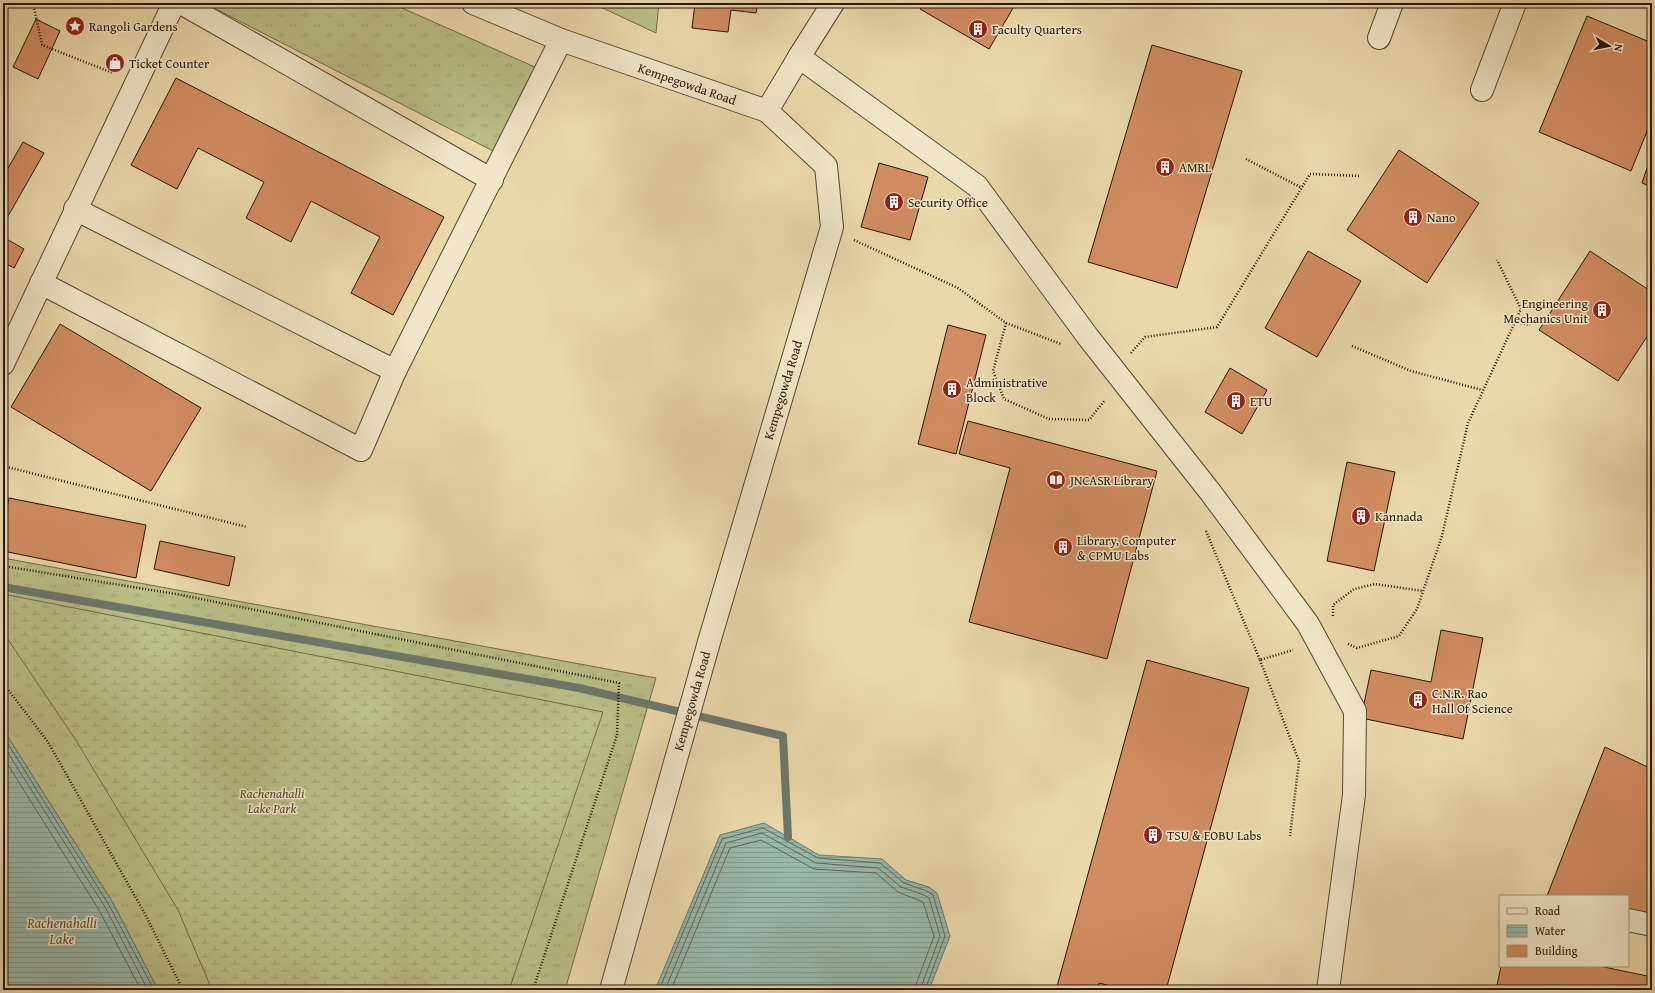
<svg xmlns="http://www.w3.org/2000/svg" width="1655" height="993" font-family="'Gentium Book Plus',serif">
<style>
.grass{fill:url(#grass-tufts);stroke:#716a46}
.wetland{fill:url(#wetland-marsh);stroke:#716a46}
.garden{fill:#babe87;stroke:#716a46}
.water{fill:url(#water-rules);stroke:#6b7869}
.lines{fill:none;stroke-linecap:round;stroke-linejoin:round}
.shore{stroke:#606858;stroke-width:1}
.stream{stroke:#6b7869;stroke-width:8}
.building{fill:#d18d61;stroke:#281606}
.minor-casing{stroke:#58462f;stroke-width:24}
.path{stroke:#281606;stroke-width:2.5;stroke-dasharray:1 2;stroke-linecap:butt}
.minor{stroke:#f1e6c8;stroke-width:22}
.labels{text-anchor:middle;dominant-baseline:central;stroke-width:3;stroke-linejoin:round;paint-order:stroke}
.poi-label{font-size:13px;fill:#281606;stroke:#f1e6c8;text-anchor:start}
.street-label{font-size:13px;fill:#281606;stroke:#f1e6c8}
.park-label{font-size:13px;font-style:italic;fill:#54482d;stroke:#f1e6c8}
.water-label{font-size:14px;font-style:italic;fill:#4f4f40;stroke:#f1e6c8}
</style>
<defs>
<pattern id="grass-tufts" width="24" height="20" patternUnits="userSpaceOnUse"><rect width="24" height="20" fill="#babe87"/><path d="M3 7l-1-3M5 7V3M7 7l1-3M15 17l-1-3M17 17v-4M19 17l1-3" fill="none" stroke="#a0a373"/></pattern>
<pattern id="wetland-marsh" width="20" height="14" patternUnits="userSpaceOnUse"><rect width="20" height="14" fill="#babe87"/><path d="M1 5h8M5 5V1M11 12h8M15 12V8" fill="none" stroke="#a0a373"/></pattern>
<pattern id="water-rules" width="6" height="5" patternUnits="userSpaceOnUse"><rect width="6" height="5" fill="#98b9ab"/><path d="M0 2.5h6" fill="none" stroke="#839e92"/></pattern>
</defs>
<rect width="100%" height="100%" fill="#ead8ab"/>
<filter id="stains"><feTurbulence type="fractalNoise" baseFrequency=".005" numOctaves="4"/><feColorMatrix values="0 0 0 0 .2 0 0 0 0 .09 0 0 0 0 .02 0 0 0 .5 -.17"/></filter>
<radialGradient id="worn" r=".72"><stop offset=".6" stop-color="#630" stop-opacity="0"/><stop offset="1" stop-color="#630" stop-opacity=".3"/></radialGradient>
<path class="grass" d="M204,3H391L537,68L493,151Z
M3,558L656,678L565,990H158L113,903L3,729Z"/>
<path class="wetland" d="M3,594L603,712L509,990H212L178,910L77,742L3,632Z"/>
<path class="garden" d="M592,3H659L656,33Z"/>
<path class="water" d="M3,729L113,903L158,990H3Z
M764,823L819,855L882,859L906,880L929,887L937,893L950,936L929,990H655L720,835Z"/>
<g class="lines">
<path class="shore" d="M3,736L109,905L154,990
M3,745L105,907L148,990
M3,757L99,910L141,990
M659,990L722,839L763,828L818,858L880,863L904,883L927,891L933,895L945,936L925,990
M665,990L726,843L762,833L816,863L878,868L901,887L924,895L929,898L940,936L920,990
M671,990L730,848L761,840L814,869L876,873L898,892L923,902L934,936L914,990"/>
<path class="stream" d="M3,587L579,688L783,736L788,837"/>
</g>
<path class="building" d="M695,3H758L756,13L731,10L728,32L692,28Z
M924,3H1016L989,49L920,9Z
M1587,16L1652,43V119L1631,171L1539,132Z
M36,19L60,31L38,79L13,67Z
M1152,45L1242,71L1177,288L1088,262Z
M176,78L444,217L393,315L351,293L380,237L311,201L291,242L246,218L264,182L198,148L177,189L131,165Z
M23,142L44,153L3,225V177Z
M1399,150L1479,203L1427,283L1347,230Z
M1652,153V187L1642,183Z
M879,163L928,177L910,240L861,227Z
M3,237L24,249L14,268L3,262Z
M1308,251L1361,281L1317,357L1265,328Z
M1590,251L1652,292V329L1618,381L1539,330Z
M60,324L201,408L151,491L11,407Z
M948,325L986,335L956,454L918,444Z
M1230,368L1267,390L1242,434L1205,412Z
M968,421L1157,471L1107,659L969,622L1010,468L959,454Z
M1347,462L1395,472L1374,571L1327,561Z
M9,498L146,525L136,578L3,551V527Z
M160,541L235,557L229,586L154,569Z
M1441,630L1483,638L1463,739L1361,718L1371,670L1431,682Z
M1147,660L1249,688L1166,990H1126L1099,983L1097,990H1056Z
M1605,747L1652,769V919L1628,914V896H1547Z
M1501,966H1599L1652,977V990H1496Z"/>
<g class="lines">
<g class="minor-casing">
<g id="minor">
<path d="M181,3L492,180"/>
<path id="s1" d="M473,3L561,40L767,111L826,166L832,227L709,642L611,990"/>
<path d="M1379,38L1392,3"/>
<path d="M799,57L833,3"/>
<path d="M1482,90L1515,3"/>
<path d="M767,111L799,57L977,186L1088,337L1211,493L1308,624L1355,711L1354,795L1328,990"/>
<path d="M75,209L395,371"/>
<path d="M41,283L361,450L395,371L561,40"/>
<path d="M3,364L174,3"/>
<path d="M1628,920L1652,925"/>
</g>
</g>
<path class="path" d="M33,3L42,45L113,73
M1246,159L1302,188
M854,240L958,288L1006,323L993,371L1004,399L1049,419L1089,420L1105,400
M1515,322L1530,325
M1006,323L1061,344
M1352,346L1411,371L1482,390
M1131,353L1145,337L1217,327L1310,174L1360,176
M3,466L247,527
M1206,531L1260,660L1293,650
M3,566L176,594L619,683L617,735L533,990
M1333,616V605L1354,589L1375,584L1423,591
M1348,644L1357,648L1399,636L1417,609L1442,536L1468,423L1521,309L1497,260
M1260,660L1299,761L1290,836
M3,683L48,742L145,914L183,990"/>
<use href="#minor" class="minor"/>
</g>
<defs>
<g id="sight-disc" transform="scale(1)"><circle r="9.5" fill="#8f2418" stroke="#f1e6c8"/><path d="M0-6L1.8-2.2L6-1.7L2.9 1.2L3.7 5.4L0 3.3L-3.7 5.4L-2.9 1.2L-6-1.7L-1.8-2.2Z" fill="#fff"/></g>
<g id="building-disc" transform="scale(1)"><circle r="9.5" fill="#8f2418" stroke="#f1e6c8"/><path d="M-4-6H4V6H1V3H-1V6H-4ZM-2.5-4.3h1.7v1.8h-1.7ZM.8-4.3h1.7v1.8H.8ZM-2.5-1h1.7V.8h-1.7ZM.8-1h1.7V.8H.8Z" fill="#fff"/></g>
<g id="shop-disc" transform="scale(1)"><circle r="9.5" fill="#8f2418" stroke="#f1e6c8"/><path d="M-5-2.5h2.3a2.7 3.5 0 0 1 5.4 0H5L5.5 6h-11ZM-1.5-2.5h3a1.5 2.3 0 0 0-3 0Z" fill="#fff"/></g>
<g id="library-disc" transform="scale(1)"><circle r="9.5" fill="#8f2418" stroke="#f1e6c8"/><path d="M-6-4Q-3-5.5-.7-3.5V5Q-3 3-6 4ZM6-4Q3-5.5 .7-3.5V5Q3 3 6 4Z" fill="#fff"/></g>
</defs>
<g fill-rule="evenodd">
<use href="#sight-disc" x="75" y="26"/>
<use href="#building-disc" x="978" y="29"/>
<use href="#shop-disc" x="115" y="63"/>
<use href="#building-disc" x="1165" y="167"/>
<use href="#building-disc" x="894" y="202"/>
<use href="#building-disc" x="1413" y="217"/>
<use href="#building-disc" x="1602" y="310"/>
<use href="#building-disc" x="952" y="389"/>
<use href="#building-disc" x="1236" y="401"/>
<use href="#library-disc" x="1056" y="480"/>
<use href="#building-disc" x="1361" y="516"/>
<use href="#building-disc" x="1063" y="547"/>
<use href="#building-disc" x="1418" y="700"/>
<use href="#building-disc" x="1153" y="835"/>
</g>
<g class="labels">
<g class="poi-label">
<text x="89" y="26">Rangoli Gardens</text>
<text x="992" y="29">Faculty Quarters</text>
<text x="129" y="63">Ticket Counter</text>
<text x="1179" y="167">AMRL</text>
<text x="908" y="202">Security Office</text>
<text x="1427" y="217">Nano</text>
<text x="1588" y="303" text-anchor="end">Engineering<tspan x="1588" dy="15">Mechanics Unit</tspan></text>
<text x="966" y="382">Administrative<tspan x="966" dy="15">Block</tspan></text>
<text x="1250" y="401">ETU</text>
<text x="1070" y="480">JNCASR Library</text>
<text x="1375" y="516">Kannada</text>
<text x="1077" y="540">Library, Computer<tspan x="1077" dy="15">&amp; CPMU Labs</tspan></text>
<text x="1432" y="693">C.N.R. Rao<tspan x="1432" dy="15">Hall Of Science</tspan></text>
<text x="1167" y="835">TSU &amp; EOBU Labs</text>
</g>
<g class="street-label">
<text stroke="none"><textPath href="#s1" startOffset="229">Kempegowda Road</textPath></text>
<text transform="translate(783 390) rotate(-73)">Kempegowda Road</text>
<text transform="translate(692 701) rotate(-74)">Kempegowda Road</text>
</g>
<g class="park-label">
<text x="272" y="793">Rachenahalli<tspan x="272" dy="15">Lake Park</tspan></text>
</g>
<g class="water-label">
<text x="62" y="923">Rachenahalli<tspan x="62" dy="16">Lake</tspan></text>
</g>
</g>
<rect width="1655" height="993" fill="none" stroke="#ead8ab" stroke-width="16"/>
<rect x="4" y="4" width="1647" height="985" fill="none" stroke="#281606" stroke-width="2"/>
<rect x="8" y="8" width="1639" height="977" fill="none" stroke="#281606"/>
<rect x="1499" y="895" width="130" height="72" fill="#f1e6c8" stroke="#a1937a"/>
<rect x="1507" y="908" width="20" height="6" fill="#f1e6c8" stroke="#a1937a"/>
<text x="1535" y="915" font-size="12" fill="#281606">Road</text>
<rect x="1507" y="925" width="20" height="12" fill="url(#water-rules)" stroke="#a1937a"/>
<text x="1535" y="935" font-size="12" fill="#281606">Water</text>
<rect x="1507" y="945" width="20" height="12" fill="#d18d61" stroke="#a1937a"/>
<text x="1535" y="955" font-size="12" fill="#281606">Building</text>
<g transform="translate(1609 46) rotate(100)" stroke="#f1e6c8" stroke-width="3" paint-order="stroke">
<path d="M0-3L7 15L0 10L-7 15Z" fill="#281606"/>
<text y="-6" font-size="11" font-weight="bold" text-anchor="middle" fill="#281606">N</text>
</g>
<rect width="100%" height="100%" filter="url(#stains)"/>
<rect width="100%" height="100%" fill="url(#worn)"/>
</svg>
